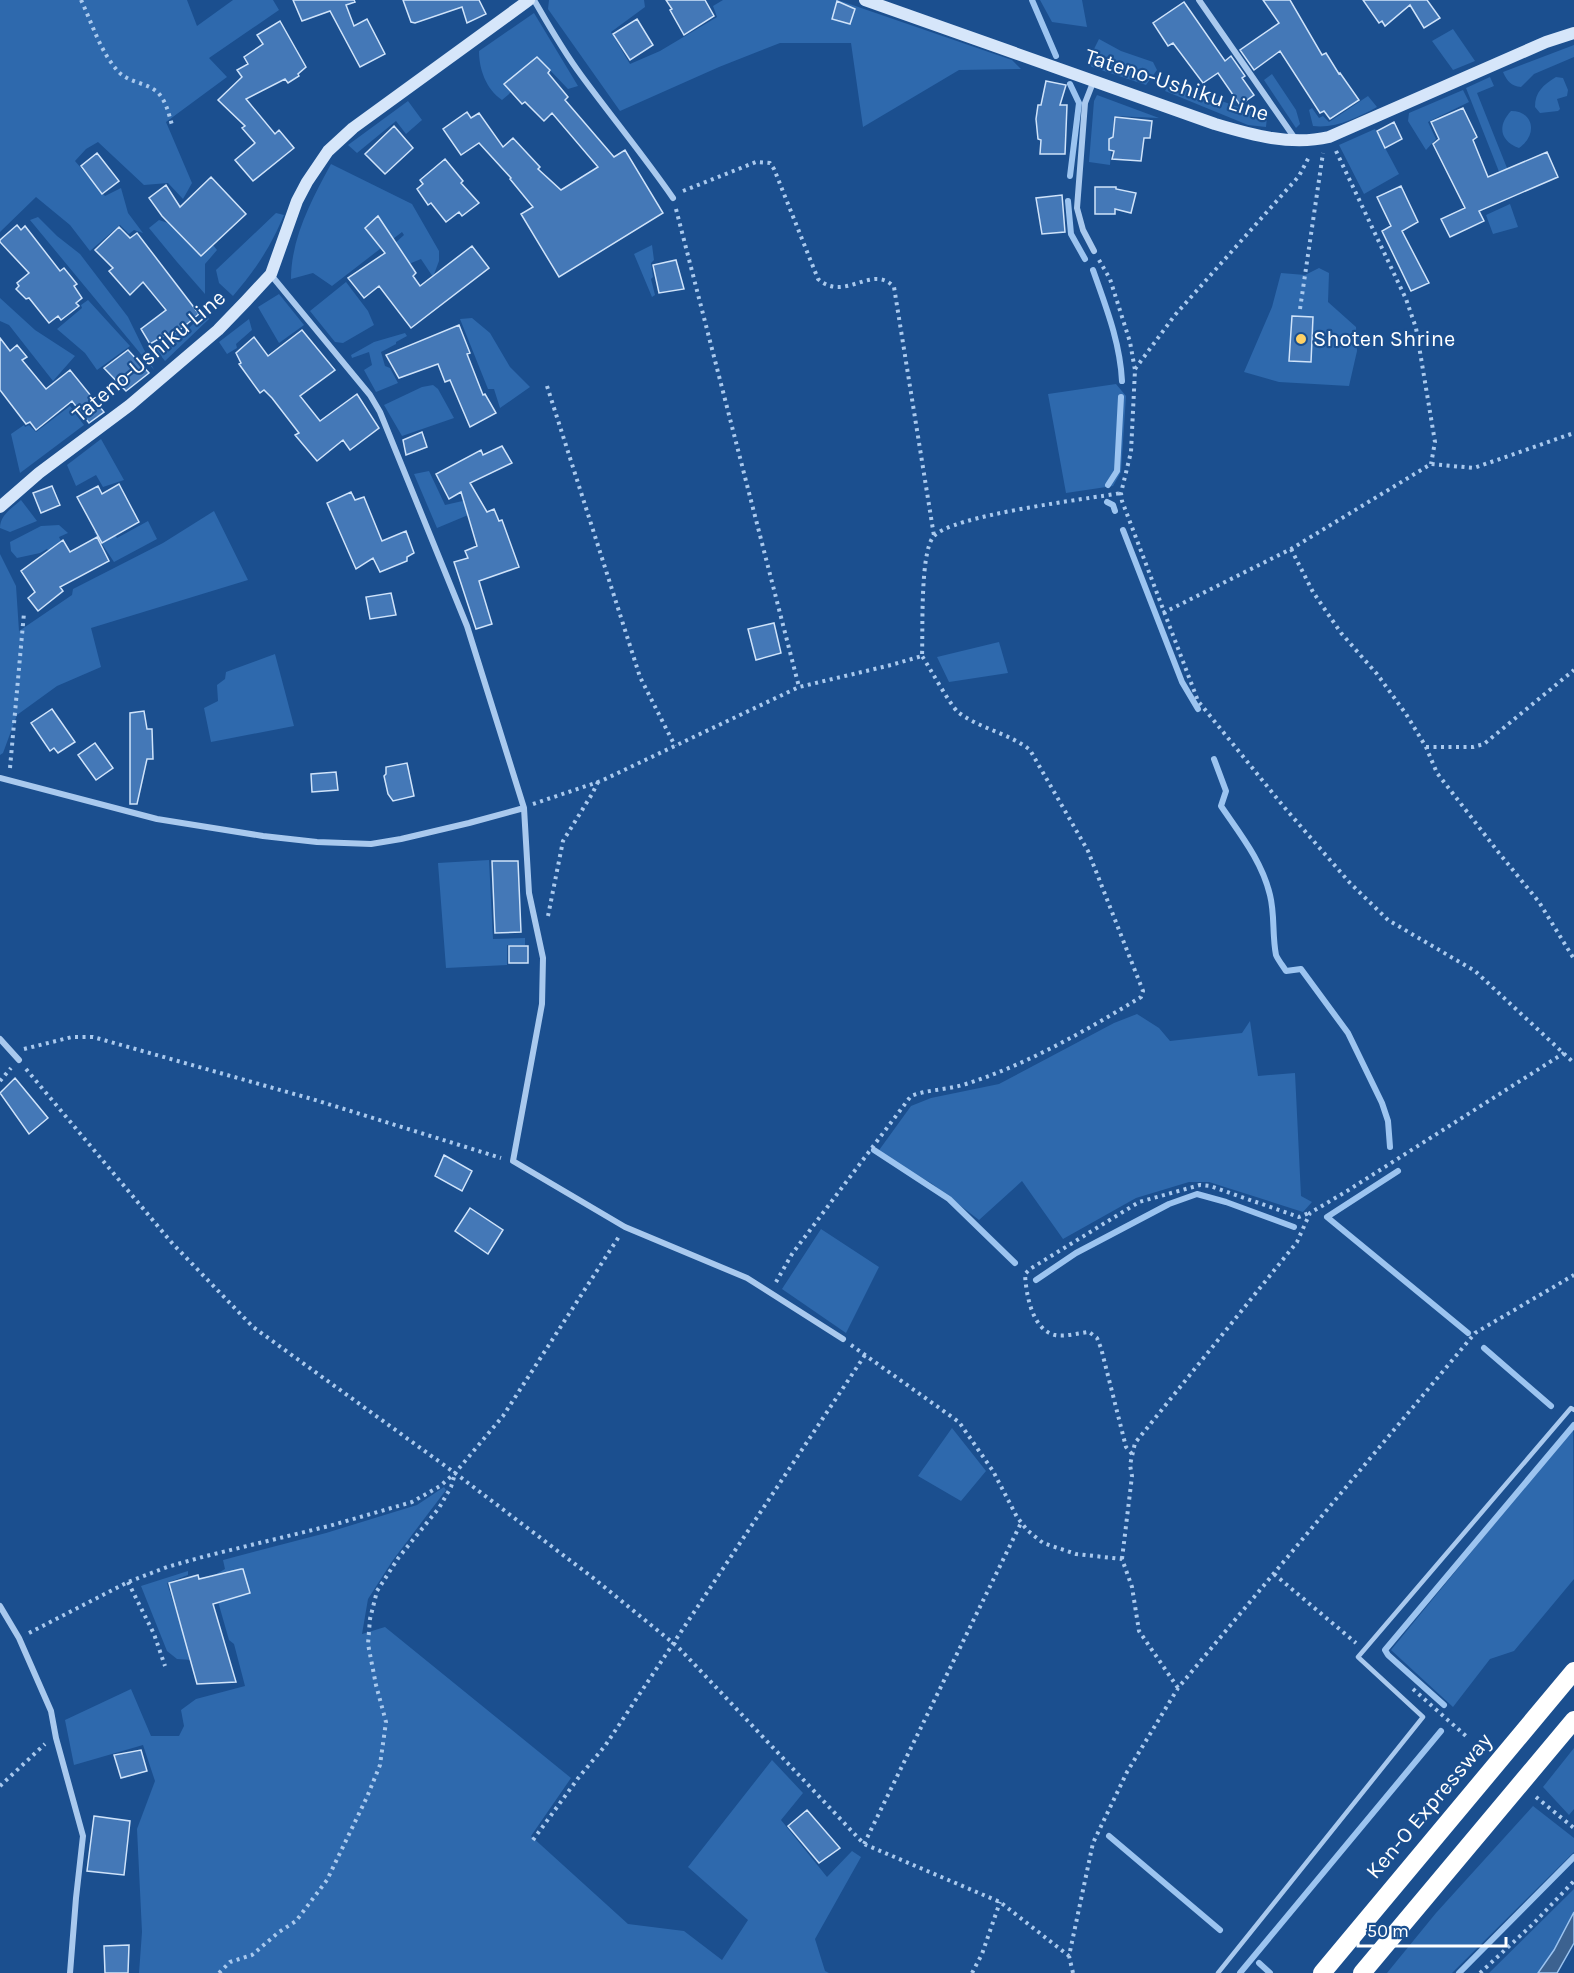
<svg xmlns="http://www.w3.org/2000/svg" width="1574" height="1973" font-family="Karla,sans-serif">
<style>
.green{fill:#2e69ad}
.water{fill:#3c6290;stroke:#9cc4f0;stroke-width:1.5}
.lines{fill:none;stroke-linecap:round;stroke-linejoin:round}
.stream{stroke:#9cc4f0;stroke-width:6}
.building{fill:#4478b7;stroke:#cfe3fa;stroke-width:1.5}
.path{stroke:#a9c9ee;stroke-width:4;stroke-dasharray:3 4.5;stroke-linecap:butt}
.lane{stroke:#a9c9ee;stroke-width:4.5}
.street{stroke:#a9c9ee;stroke-width:6}
.secondary{stroke:#d6e6fa;stroke-width:12}
.highway{stroke:#fff;stroke-width:18}
.poi-dot{fill:#ffd166;stroke:#1b4f8f;stroke-width:2}
.labels{text-anchor:middle;dominant-baseline:central;stroke-width:4.5;stroke-linejoin:round;paint-order:stroke}
.street-label{font-size:22px;fill:#fff;stroke:#1b4f8f}
.poi-label{font-size:22px;fill:#fff;stroke:#1b4f8f;text-anchor:start}
</style>
<rect width="100%" height="100%" fill="#1b4f8f"/>
<path class="green" d="M0,0H187L197,26L233,0H273L279,10L209,58L227,77L166,122L192,183L183,199L168,183L144,185L98,142L86,149L75,161L105,196L121,188L128,213L143,233L134,230L129,234L120,225L90,251L70,225L36,197L0,232Z
M549,0H644L645,7L611,32L630,64L660,51L717,17L713,6L723,0H838L1012,60L1021,69L959,70L863,127L851,43H780L719,67L620,111L548,9Z
M1040,0H1082L1087,27L1052,22Z
M534,13L578,86L568,89L544,64L502,100C486,89 479,69 479,51Z
M1453,29L1475,61L1453,70L1432,41Z
M1099,39L1121,51L1153,62L1157,70L1146,85L1092,67L1087,63Z
M1574,45V57L1534,74L1521,87C1511,86 1507,81 1503,72Z
M1272,74L1296,110L1300,124L1296,128L1264,80Z
M1490,77L1494,86L1477,93L1517,193L1509,197L1466,88Z
M1556,77L1563,78L1568,90L1567,96L1557,99L1560,109L1558,111L1540,113L1535,107C1535,92 1543,85 1556,77Z
M1170,83L1267,117L1266,127L1248,125L1165,91Z
M1463,90L1469,102L1428,122L1436,139L1426,150L1408,121L1409,113Z
M1097,95L1159,118L1114,116L1110,165L1089,162L1094,101Z
M1368,96L1377,107C1359,117 1335,129 1313,126L1309,110L1312,108L1319,118L1323,116L1329,122Z
M408,101L422,120L406,134L396,121L357,153L348,145Z
M1511,111C1534,111 1538,135 1519,148C1500,141 1497,126 1511,111Z
M1375,129L1399,174L1364,194L1339,145Z
M331,164L412,204L439,251V261L433,277L421,259L394,270L383,254L404,235L402,232L332,286L313,273L291,279C291,238 312,199 331,164Z
M1510,204L1518,227L1493,234L1486,215Z
M276,213L284,215C270,248 256,269 233,296L219,283L216,270Z
M38,217L57,236L80,254L128,317L154,370L30,220Z
M159,220L171,224L201,256L213,245L217,250L205,264V294L177,262L149,228Z
M652,245L654,260L651,263L653,277L651,279L655,295L652,297L634,254Z
M1319,268L1329,273L1328,302L1356,327L1357,351L1349,386L1279,382L1244,372L1272,307L1281,273L1305,275Z
M346,282L368,311L374,325L343,343L335,342L310,311Z
M279,294L304,325L279,343L258,307Z
M0,298L35,330L75,356L53,381L9,325L0,321Z
M88,300L130,346L97,370L85,353L57,329L82,308L81,305Z
M205,312L209,319L165,361L154,347L178,331L182,335Z
M472,318L490,333L510,367L530,387L500,408L494,389H488L460,319Z
M249,319L252,330L236,344L237,348L227,354L219,342Z
M405,333L407,336L396,342V344L381,352L385,366L390,368L398,383L376,392L364,370L372,365L369,352L352,358L351,355L374,342Z
M1116,384L1126,396L1121,472L1113,486L1066,493L1048,394Z
M433,385L438,389L454,418L402,436L384,405L422,387Z
M70,406L84,425L20,473L11,434L24,425L25,427L29,425L36,432Z
M101,439L124,480L103,487L96,475L76,486L67,465Z
M429,471L445,505L467,500L473,513L437,528L414,474Z
M21,500L37,521L10,532L0,528C0,515 12,508 21,500Z
M214,511L248,580L91,628L101,667L57,686L17,715L3,753L0,755V554L16,586L19,631L72,595L73,589L163,543Z
M148,521L157,539L114,562L94,532L107,523L117,538Z
M59,525L68,533L59,537L66,551L56,559L47,549L40,553L17,558L11,551L10,542L41,526Z
M999,642L1008,673L949,682L937,657Z
M275,654L294,726L211,742L204,708L218,701L217,685L225,679L226,672Z
M489,860L493,939L525,938V945H507V965L446,968L438,863Z
M1137,1014L1159,1028L1170,1041L1242,1033L1250,1021L1258,1076L1295,1073L1301,1196L1312,1202L1303,1212L1209,1182H1189L1136,1198L1063,1239L1022,1181L979,1220L931,1183L877,1153L911,1106L931,1098L999,1084L1114,1023Z
M821,1229L879,1267L846,1333L782,1289Z
M952,1428L986,1471L961,1501L918,1476Z
M1573,1428L1574,1579L1514,1651L1490,1659L1453,1707L1391,1650Z
M444,1487L446,1490L393,1560L368,1599L362,1634L385,1627L571,1778L531,1836L628,1924L684,1931L722,1960L748,1920L688,1867L772,1760L803,1793L781,1820L827,1877L852,1851L861,1857L815,1939L825,1971L829,1973H139L142,1932L137,1829L155,1781L143,1745L74,1765L65,1720L131,1689L151,1736H179L184,1726L181,1710L196,1699L245,1686L234,1644L229,1640L211,1577L225,1569L223,1560L326,1533L417,1505Z
M188,1571V1575L167,1583L192,1660L177,1659L167,1651L141,1586Z
M1574,1748V1809L1569,1815L1543,1787Z
M1533,1806L1574,1838V1852L1452,1973H1387L1436,1913Z
M1574,1889V1912L1554,1950L1538,1973H1489Z"/>
<path class="water" d="M1574,1912V1943L1557,1973H1538L1554,1950Z"/>
<g class="lines">
<path class="stream" d="M1032,0L1056,56
M1070,176L1079,103L1070,84
M1068,201L1071,234L1085,259
M1093,270C1106,307 1120,342 1122,381
M1108,485L1117,471L1121,397
M1107,502L1113,505L1115,511
M1123,530L1182,682L1198,709
M1214,759L1226,791L1221,806C1240,834 1262,861 1270,895C1275,915 1272,935 1276,955C1278,960 1283,966 1286,971L1301,969L1348,1033L1382,1103L1388,1121L1390,1147
M874,1150L949,1199L1015,1263
M1398,1171L1327,1217L1468,1333
M1036,1280L1076,1253L1169,1204L1197,1194L1226,1202L1294,1227
M1484,1348L1551,1406
M1444,1705L1388,1655L1385,1650L1574,1425
M1109,1836L1220,1930
M1259,1963L1270,1973
M1240,1973L1441,1731
M1459,1973L1574,1857"/>
</g>
<path class="building" d="M293,0H354L355,2L346,5L354,26L367,19L385,54L360,67L330,11L302,21Z
M403,0H479L486,14L467,23L462,7L415,23L411,22Z
M666,0H705L714,16L684,35L670,10L672,9Z
M1263,0H1290L1322,55L1326,53L1339,74L1340,73L1359,100L1330,119L1324,111L1320,113L1280,51L1254,70L1240,50L1279,23Z
M1363,0H1427L1440,18L1424,28L1410,5L1385,26L1382,21L1379,23Z
M837,1L855,9L850,24L832,19Z
M1184,2L1225,61L1231,56L1245,76L1242,78L1254,95L1240,105L1218,73L1203,83L1173,43L1168,46L1153,23Z
M637,19L653,45L630,60L613,34Z
M280,21L306,67L298,74L299,76L288,83L285,79L246,99L275,134L279,130L294,148L253,181L235,160L255,143L242,128L245,126L218,100L242,77L237,70L248,64L244,57L263,44L257,35Z
M537,57L550,70L548,73L568,97L565,100L614,157L625,150L663,213L559,277L521,214L533,207L510,179L511,178L479,143L461,155L443,129L467,112L471,118L479,113L503,147L513,138L540,167L538,169L561,190L598,167L552,113L544,121L525,102L522,104L504,84Z
M1046,81L1066,85L1060,105H1067L1065,154H1040L1041,140L1038,139L1036,119L1038,105H1041Z
M1463,108L1477,137L1473,140L1488,177L1547,152L1558,177L1479,211L1484,221L1450,237L1441,219L1465,208L1433,144L1439,139L1431,122Z
M1115,117L1152,121L1150,138H1144L1141,161L1112,159L1114,151L1109,150V139L1113,137Z
M1394,122L1402,139L1385,148L1377,131Z
M394,126L413,148L385,174L365,154Z
M97,153L119,181L102,194L81,166Z
M445,159L463,181L461,183L479,203L462,216L459,212L446,222L431,203L428,205L417,189L423,184L420,180Z
M211,177L246,214L201,256L162,216L149,198L166,185L180,207Z
M1401,186L1418,222L1402,231L1429,283L1411,291L1382,231L1391,226L1377,197Z
M1095,187H1116V189L1136,193L1131,213L1115,209V214H1095Z
M1062,195L1065,232L1042,234L1036,198Z
M378,216L416,273L413,276L420,286L472,246L489,268L411,328L379,286L364,298L348,278L385,253L365,228Z
M17,225L21,230L25,226L60,271L64,268L77,284L74,286L82,298L76,303L79,306L61,320L58,316L49,323L29,298L26,299L16,289L19,286L17,283L29,273L0,242V240Z
M119,227L130,238L137,233L199,314L181,329L168,336L167,334L150,344L141,329L166,310L143,282L130,295L109,271L113,268L95,250Z
M676,260L684,289L659,293L653,265Z
M1292,316L1313,317L1311,362L1289,361Z
M459,325L470,353L467,354L483,395L485,394L496,413L470,427L450,380L445,382L438,364L399,378L386,355Z
M302,330L335,370L300,396L320,421L357,394L379,428L350,450L343,440L317,461L295,435L299,433L272,398L264,390L260,393L239,364L241,363L236,353L254,337L268,356Z
M0,338L10,351L17,345L27,357L22,360L46,389L70,370L104,412L89,423L72,401L36,430L30,422L26,424L0,390Z
M128,350L149,373L126,391L104,368Z
M422,432L427,447L406,455L403,440Z
M502,446L512,463L470,483L487,512L494,509L499,521L502,520L519,567L479,581L492,624L476,629L454,562L468,558L465,551L477,546L461,492L449,499L436,474L481,450L483,455Z
M119,484L139,522L102,543L77,497L98,486L102,494Z
M52,486L60,505L41,513L33,493Z
M351,492L355,500L364,497L382,541L406,531L414,553L407,557V561L380,572L373,558L356,569L327,503Z
M97,537L109,561L60,587L63,591L38,611L28,598L35,592L21,571L63,540L70,552Z
M391,593L396,615L370,619L366,597Z
M774,623L781,653L756,660L748,629Z
M52,709L75,742L58,753L54,748L50,751L31,723Z
M144,711L147,729H152L153,759H147L137,804H130V713Z
M95,743L113,768L96,780L78,755Z
M407,763L414,796L393,801L388,794L384,776L386,774V767Z
M336,772L338,790L312,792L311,774Z
M492,861H518L521,932L495,933Z
M509,946H528V963H509Z
M15,1078L48,1118L29,1134L0,1093Z
M444,1155L472,1171L462,1191L435,1176Z
M470,1208L503,1230L488,1254L455,1231Z
M241,1569H243L250,1593L213,1604L236,1682L197,1684L169,1583L198,1575L199,1579Z
M141,1750L147,1771L121,1778L114,1755Z
M807,1810L840,1848L819,1863L788,1826Z
M94,1816L130,1821L124,1875L87,1871Z
M129,1945L128,1973H105L104,1946Z"/>
<g class="lines">
<path class="path" d="M81,0C92,23 100,51 117,70C128,84 150,82 160,95C167,104 169,115 172,125
M1336,151L1406,299L1416,328L1435,442L1431,464
M683,191L756,162L770,163L774,169L818,279C845,303 872,263 894,287L934,536
M676,209L799,687
M1099,260L1110,279L1130,342L1135,370L1131,452L1121,493L1122,501L1198,701L1284,807L1350,883L1388,920L1475,971L1574,1063
M1300,309L1323,153
M1135,369L1175,315L1299,176L1310,155
M547,386L640,677L675,746
M1291,549L1313,592L1341,633L1377,674L1406,714L1426,747L1437,773L1499,853L1539,902L1574,959
M1163,613L1291,549L1431,464L1474,468L1574,433
M1426,747H1473L1484,744L1574,670
M10,768L24,613
M533,804L601,781L799,687L891,665L922,656C923,631 920,555 933,537C950,515 1088,499 1121,493
M548,916L563,841L592,794L598,782
M24,1049L72,1037H93L312,1099L501,1158
M26,1069L172,1243L253,1327L455,1473L592,1577L678,1647L864,1844L1000,1902L1069,1956
M0,1081L11,1068
M776,1282L792,1254L911,1096C929,1089 948,1090 966,1084C1026,1065 1087,1030 1141,997L1143,991L1088,851L1030,750C1009,733 980,729 958,712C950,705 930,668 922,656
M851,1345L959,1422L993,1471L1017,1517L1027,1530L1043,1543L1076,1554L1122,1559L1132,1587L1139,1631L1178,1688
M1132,1454L1126,1447L1101,1348L1097,1338L1089,1332C1079,1333 1065,1337 1055,1335C1032,1330 1026,1294 1025,1274L1030,1269L1139,1202L1200,1185L1210,1186L1299,1217L1309,1213
M1122,1559L1132,1476L1130,1465L1135,1443L1297,1242L1310,1213L1347,1191L1564,1053
M1274,1574L1356,1643
M128,1582L154,1634L165,1666
M29,1633L128,1582L167,1567L206,1556L329,1526L412,1502L440,1486L455,1473L503,1416L620,1235
M1413,1689L1467,1737
M0,1786L45,1744
M1536,1797L1574,1828
M533,1840L579,1777L605,1746L865,1355
M864,1844L1021,1523
M219,1973L230,1962L252,1955L279,1932L296,1921L327,1880L367,1797L380,1765L386,1722L376,1685L368,1644L370,1619L377,1591L399,1557L439,1508L451,1487L455,1474
M972,1973L982,1954L1000,1902
M1073,1973L1069,1956L1093,1843L1127,1772L1178,1688L1475,1333L1574,1275
M1480,1973L1533,1924L1574,1881"/>
<path class="lane" d="M1218,1973L1423,1717L1358,1657L1571,1408L1574,1410"/>
<path class="street" d="M534,0C549,26 563,51 581,75C611,116 644,156 673,198
M1199,0L1296,140
M1094,251L1083,230L1077,208L1085,103L1094,80
M271,275L370,395L380,412L467,626L524,808L529,893L543,958L542,1004L513,1161L625,1227L747,1278L843,1339
M0,778L157,819L263,836L317,842L371,844L401,839L469,823L524,808
M0,1039L19,1060
M0,1606L19,1638L51,1711L56,1738L83,1836L76,1898L70,1973"/>
<path class="secondary" d="M865,0L1215,124C1252,135 1291,146 1329,137L1546,42L1574,33
M0,507L39,473L130,405L218,330L246,301L271,274L297,201L307,182L328,151L353,128L529,0"/>
<path class="highway" d="M1322,1973L1574,1671
M1362,1973L1574,1720"/>
</g>
<circle class="poi-dot" cx="1301" cy="339" r="6"/>
<g class="labels">
<g class="street-label">
<text transform="translate(1177 85) rotate(18)">Tateno-Ushiku Line</text>
<text transform="translate(149 356) rotate(-40)">Tateno-Ushiku Line</text>
<text transform="translate(1429 1806) rotate(-50)">Ken-O Expressway</text>
</g>
<g class="poi-label">
<text x="1313" y="339">Shoten Shrine</text>
</g>
</g>
<path d="M1358 1937v9h148v-9" fill="none" stroke="#ffffff" stroke-width="3"/>
<text x="1367" y="1937" font-size="18" fill="#ffffff" stroke="#1b4f8f" stroke-width="4.5" paint-order="stroke">50 m</text>
</svg>
